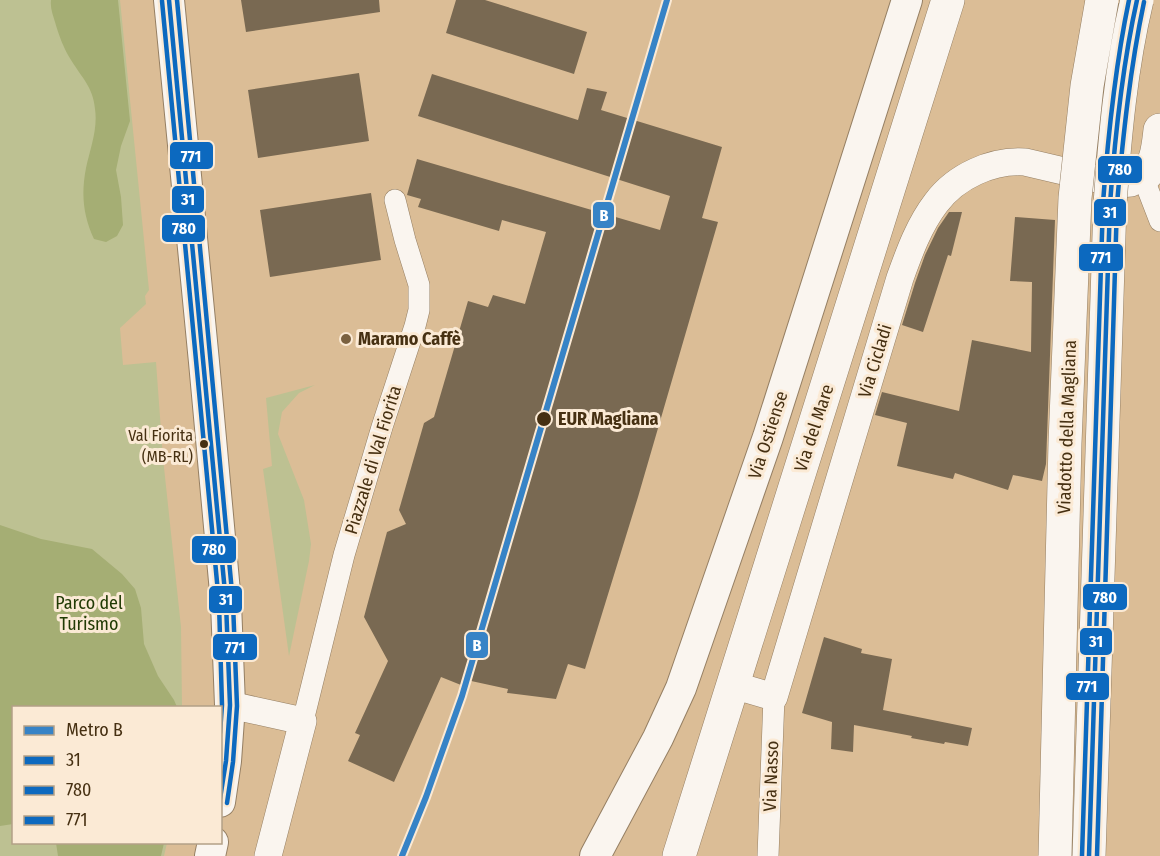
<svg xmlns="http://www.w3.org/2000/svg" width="1160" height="856" font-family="'Fira Sans Condensed',sans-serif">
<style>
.green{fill:#bdc192}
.forest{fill:#a5ae74}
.building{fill:#796952}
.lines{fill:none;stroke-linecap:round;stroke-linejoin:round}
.minor-casing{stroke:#957f63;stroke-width:22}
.tertiary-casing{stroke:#957f63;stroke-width:28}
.secondary-casing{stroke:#957f63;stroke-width:32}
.primary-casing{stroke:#957f63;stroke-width:34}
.trunk-casing{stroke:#957f63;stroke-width:34}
.minor{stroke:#faf5ef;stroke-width:21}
.tertiary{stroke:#faf5ef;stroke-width:27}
.secondary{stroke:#faf5ef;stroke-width:30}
.primary{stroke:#faf5ef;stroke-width:33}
.trunk{stroke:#faf5ef;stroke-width:33}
.trunk-bridge-casing{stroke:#957f63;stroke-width:34;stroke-linecap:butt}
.trunk-bridge{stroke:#faf5ef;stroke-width:33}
.bus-1-casing{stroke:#fbead5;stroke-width:9}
.bus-2-casing{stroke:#fbead5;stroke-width:9}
.bus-3-casing{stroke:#fbead5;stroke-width:9}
.bus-1{stroke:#0c69bf;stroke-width:4.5}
.bus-2{stroke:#0c69bf;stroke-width:4.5}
.bus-3{stroke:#0c69bf;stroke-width:4.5}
.metro-1-casing{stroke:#fbead5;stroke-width:10}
.metro-1{stroke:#3783c6;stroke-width:6}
.poi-dot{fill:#7a6140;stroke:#fbead5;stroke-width:2}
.stop-dot{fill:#463012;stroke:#fbead5;stroke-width:2}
.labels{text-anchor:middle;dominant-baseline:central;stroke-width:6;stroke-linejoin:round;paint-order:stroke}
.bus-label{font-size:16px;fill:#463012;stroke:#fbead5;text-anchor:end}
.poi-label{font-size:18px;font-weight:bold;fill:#463012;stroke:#fbead5;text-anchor:start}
.street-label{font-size:18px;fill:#463012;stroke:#fbead5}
.stop-label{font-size:18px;font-weight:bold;fill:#463012;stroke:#fbead5;text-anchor:start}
.park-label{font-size:18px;fill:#213b05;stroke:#fbead5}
.line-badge{stroke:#fbead5;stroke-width:2}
.badge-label{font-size:16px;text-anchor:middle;font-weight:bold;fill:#fff}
</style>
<rect width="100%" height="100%" fill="#dbbd96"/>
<path class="green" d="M0,0H120L149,290L145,296L146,304L120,328L123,365L156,362L163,458L181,627L182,707L14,708V842L167,843L164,856H0Z
M315,385L299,393L282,412L278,434L304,500L311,544L309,561L289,656L263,469L272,466L266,398Z"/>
<path class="forest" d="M51,0H118L130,121L121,146L116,170L121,197L123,225L117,236L106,242L94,239C83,215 81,194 86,168C90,149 98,129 95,109C93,87 82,78 71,60C64,49 59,36 55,22C53,15 50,8 51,0Z
M0,525L41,539L92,549L122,574L135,589L141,608L144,644L158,676L174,700L177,707L14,708L13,824L0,826Z
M56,843V842L164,843L161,856H58Z"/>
<path class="building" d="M241,0H379L380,12L246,32Z
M456,0H485L587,32L574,74L446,33Z
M359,73L369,141L258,158L248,90Z
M432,74L578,120L587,88L607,92L601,110L722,147L702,218L718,222L638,497L585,669L568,664L556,699L507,693L508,689L462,679L461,685L441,677L394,782L348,761L360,735L355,733L388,661L364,617L387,532L406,524L399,510L424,423L434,417L468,301L488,307L493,295L525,304L546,232L502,220L499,231L418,207L421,199L407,195L417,159L660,230L670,196L418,116Z
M371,193L381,260L270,277L260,210Z
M949,212H962L951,256L948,255L923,332L902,325L915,283L925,255L938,228Z
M1015,217L1055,220L1046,464L1042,481L1013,475L1008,490L955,473L953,479L897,466L907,423L875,415L882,392L959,411L972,340L1031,352L1032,282L1010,281Z
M824,637L862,649L861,653L892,659L883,710L972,728L968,746L945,742L944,744L911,738L912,736L854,725L853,752L831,749L832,722L802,713Z"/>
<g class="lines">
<g class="minor-casing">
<path id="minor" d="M1143,177L1160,221
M303,721L344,555L382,427L415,326L419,310V285L405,240L395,200
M768,856L774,697"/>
</g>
<g class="tertiary-casing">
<path id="tertiary" d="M733,685L774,697L900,278C909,253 919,225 936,203C956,176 992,160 1025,162L1119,184L1131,183
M230,705L303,721L268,856"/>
</g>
<g class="secondary-casing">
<path id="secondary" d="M169,0L204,362L226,603L230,705L226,761L220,802
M210,856L213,842
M595,856L658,738L681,688L768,437L907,0"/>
</g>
<g class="primary-casing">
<path id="primary" d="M679,856L948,0"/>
</g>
<g class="trunk-casing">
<path id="trunk" d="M1143,177C1157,165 1158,147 1160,130"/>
</g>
<use href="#minor" class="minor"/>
<use href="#tertiary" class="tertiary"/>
<use href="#secondary" class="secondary"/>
<use href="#primary" class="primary"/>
<use href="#trunk" class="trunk"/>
<g class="trunk-bridge-casing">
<path id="trunk-bridge" d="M1055,856L1065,443L1075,198L1087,86L1102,0
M1089,856L1110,204C1115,136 1121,67 1137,0"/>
</g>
<use href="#trunk-bridge" class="trunk-bridge"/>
<g class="bus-1-casing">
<path id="bus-1" d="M169,0L226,603L230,705L226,761L220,799
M1089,856L1110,204C1115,135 1122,67 1137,0"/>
</g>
<g class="bus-2-casing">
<path id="bus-2" d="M162,1L219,603L222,705L220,733
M1097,856L1117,204C1123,136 1130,69 1144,2"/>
</g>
<g class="bus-3-casing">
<path id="bus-3" d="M177,0L233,603L237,706L233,762L227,803
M1082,856L1103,203C1108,135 1115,67 1129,0"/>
</g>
<use href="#bus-1" class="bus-1"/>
<use href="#bus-2" class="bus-2"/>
<use href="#bus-3" class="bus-3"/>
<g class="metro-1-casing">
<path id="metro-1" d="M402,856L426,797L462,696L667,0"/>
</g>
<use href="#metro-1" class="metro-1"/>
</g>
<circle class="poi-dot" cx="346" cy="339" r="6"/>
<g class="stop-dot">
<circle cx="544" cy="419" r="8"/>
<circle cx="204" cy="444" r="5"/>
</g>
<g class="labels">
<g class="bus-label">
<text x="193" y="435">Val Fiorita<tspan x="193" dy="21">(MB-RL)</tspan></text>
</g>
<g class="poi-label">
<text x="358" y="339">Maramo Caffè</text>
</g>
<g class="street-label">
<text transform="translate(875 361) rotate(-73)">Via Cicladi</text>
<text transform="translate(1067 427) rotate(-88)">Viadotto della Magliana</text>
<text transform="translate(814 428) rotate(-72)">Via del Mare</text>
<text transform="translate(768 435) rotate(-72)">Via Ostiense</text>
<text transform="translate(373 460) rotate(-73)">Piazzale di Val Fiorita</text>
<text transform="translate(771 776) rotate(-88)">Via Nasso</text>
</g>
<g class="stop-label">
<text x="558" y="419">EUR Magliana</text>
</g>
<g class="park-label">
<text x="89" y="603">Parco del<tspan x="89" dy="21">Turismo</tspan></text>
</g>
</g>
<g class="line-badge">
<rect x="169" y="141" width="45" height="29" rx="6" fill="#0c69bf"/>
<rect x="1097" y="155" width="46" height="29" rx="6" fill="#0c69bf"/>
<rect x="171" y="185" width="34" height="29" rx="6" fill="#0c69bf"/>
<rect x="1093" y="198" width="34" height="29" rx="6" fill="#0c69bf"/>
<rect x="592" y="201" width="23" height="28" rx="6" fill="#3783c6"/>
<rect x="161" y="214" width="45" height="29" rx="6" fill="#0c69bf"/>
<rect x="1078" y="243" width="46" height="29" rx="6" fill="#0c69bf"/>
<rect x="191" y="535" width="46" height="29" rx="6" fill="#0c69bf"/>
<rect x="1082" y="583" width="46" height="28" rx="6" fill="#0c69bf"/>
<rect x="208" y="585" width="35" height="29" rx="6" fill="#0c69bf"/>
<rect x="1079" y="627" width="34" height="29" rx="6" fill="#0c69bf"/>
<rect x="465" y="631" width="24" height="28" rx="6" fill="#3783c6"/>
<rect x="212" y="633" width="46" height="28" rx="6" fill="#0c69bf"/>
<rect x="1065" y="672" width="45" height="29" rx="6" fill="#0c69bf"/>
</g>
<g class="badge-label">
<text x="191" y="162">771</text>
<text x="1120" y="175">780</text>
<text x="188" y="205">31</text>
<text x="1110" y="218">31</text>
<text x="604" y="221">B</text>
<text x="184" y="234">780</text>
<text x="1101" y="263">771</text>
<text x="214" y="555">780</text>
<text x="1105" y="603">780</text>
<text x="226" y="605">31</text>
<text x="1096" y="647">31</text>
<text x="477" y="651">B</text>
<text x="235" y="653">771</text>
<text x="1087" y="692">771</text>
</g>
<rect x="12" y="706" width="210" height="138" fill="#fbead5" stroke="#b3a087" stroke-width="1.5"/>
<rect x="24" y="726" width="30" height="9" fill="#3783c6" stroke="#b3a087" stroke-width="1.5"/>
<text x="66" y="736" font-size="18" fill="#463012">Metro B</text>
<rect x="24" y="756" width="30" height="9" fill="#0c69bf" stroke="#b3a087" stroke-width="1.5"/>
<text x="66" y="766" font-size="18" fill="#463012">31</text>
<rect x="24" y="786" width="30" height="9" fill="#0c69bf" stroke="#b3a087" stroke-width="1.5"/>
<text x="66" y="796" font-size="18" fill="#463012">780</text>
<rect x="24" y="816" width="30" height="9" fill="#0c69bf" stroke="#b3a087" stroke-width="1.5"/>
<text x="66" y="826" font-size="18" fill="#463012">771</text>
</svg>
